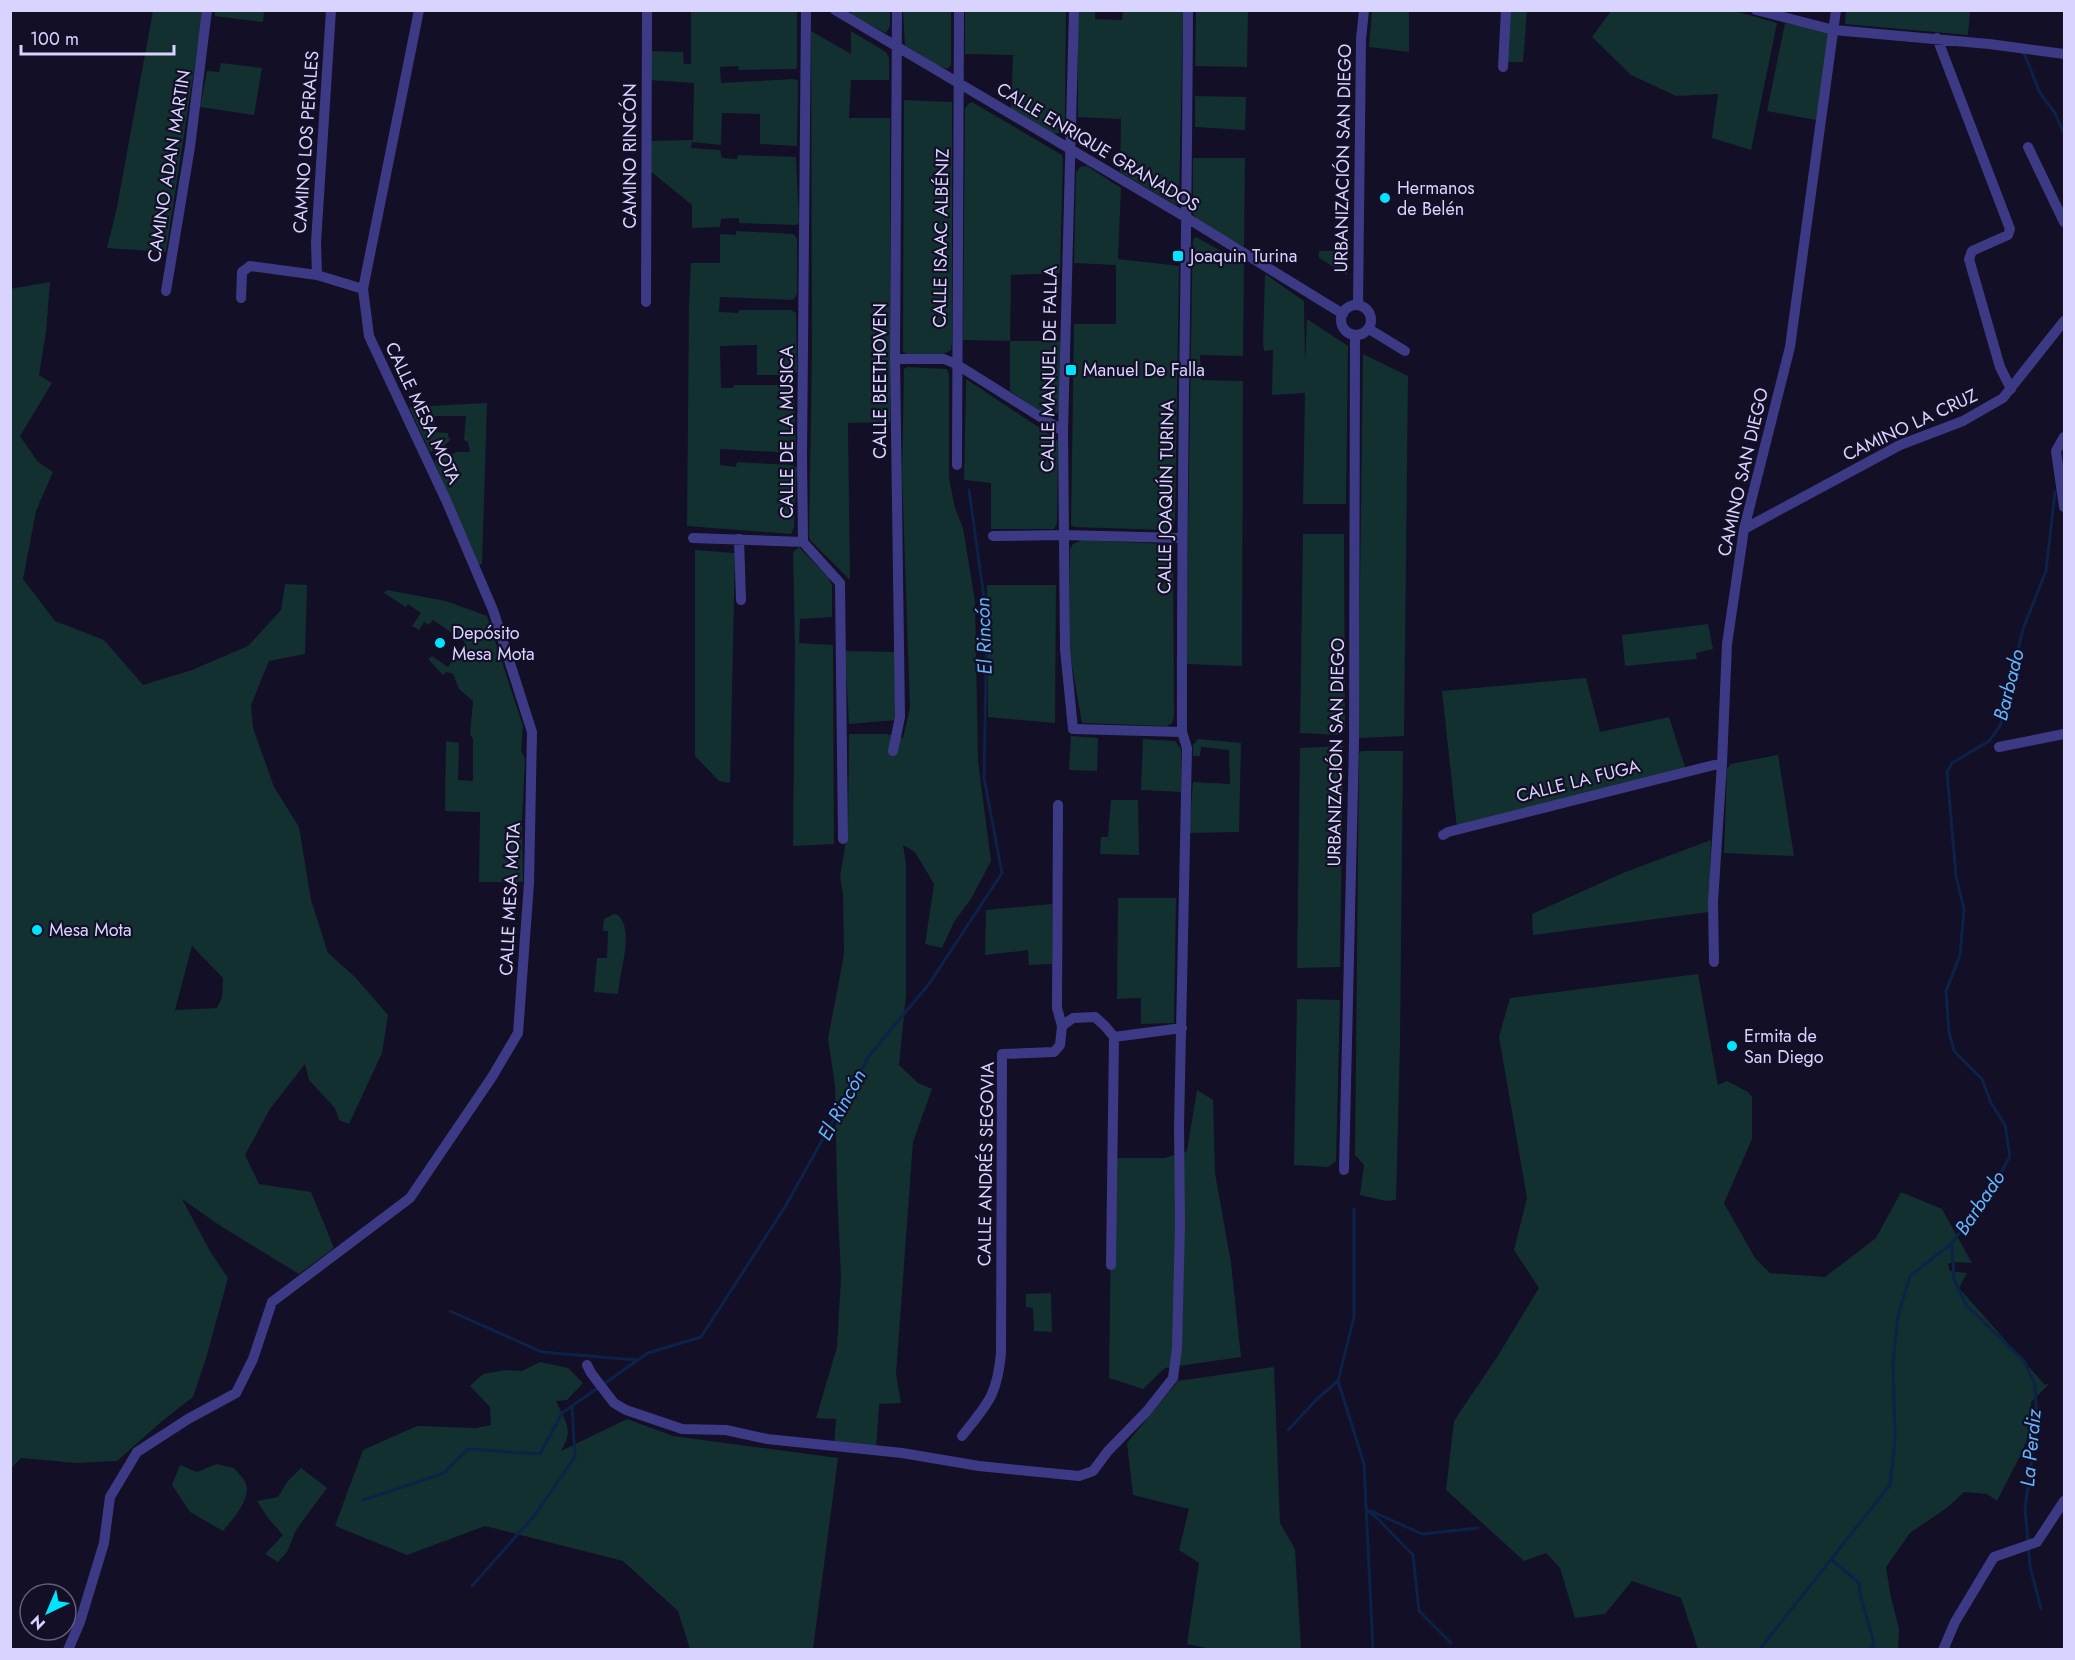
<svg xmlns="http://www.w3.org/2000/svg" width="2075" height="1660" font-family="Jost,sans-serif">
<style>
.green{fill:#12302f;fill-rule:evenodd}
.lines{fill:none;stroke-linecap:round;stroke-linejoin:round}
.stream{stroke:#0c2248;stroke-width:3}
.street{stroke:#3d3a85;stroke-width:10}
.poi-dot{fill:#00e5ff;stroke:#130f26;stroke-width:2}
.labels{text-anchor:middle;dominant-baseline:central;stroke-width:4.5;stroke-linejoin:round;paint-order:stroke}
.street-label{font-size:18px;fill:#d9d4ff;stroke:#130f26}
.poi-label{font-size:18px;fill:#d9d4ff;stroke:#130f26;text-anchor:start}
.water-label{font-size:20px;font-style:italic;fill:#62b6ff;stroke:#130f26}
</style>
<rect width="100%" height="100%" fill="#130f26"/>
<path class="green" d="M153,11H203L166,252L107,248L117,207Z
M215,11H264L263,22L215,16Z
M691,11H797V67L795,69L739,70L738,66L720,67L721,83L794,79L798,81L797,146L760,144V114L722,113L721,145L692,142L691,148L720,150L722,158L737,159L738,155L796,157L799,223L796,225L739,223V218L721,219L720,227L692,228V205L649,170V141L693,140L694,83L650,80L651,51L683,52L684,64H691Z
M851,11H890V26L886,33L851,15Z
M903,11H951V65L947,69L935,64L905,45Z
M965,11H1066L1065,116L1064,128L1059,133L1053,134L1011,110L1013,55L965,54Z
M1078,11H1095V19L1122,20L1123,11H1183L1179,204L1176,205L1120,172L1121,119L1078,117Z
M1196,11H1248L1247,67L1195,66Z
M1372,11H1409V52L1369,47Z
M1508,11H1527L1523,62H1506Z
M1611,11H1735L1777,23L1751,150L1712,138L1718,94L1676,96L1631,75L1592,37Z
M1846,11H1970L1968,35L1845,24Z
M1785,23L1831,32L1816,120L1767,111Z
M811,31L851,54V31L886,52L889,58V80H851L849,118H890V422L848,423L850,580L810,540L809,535L812,355Z
M221,63L262,68L254,115L200,107L207,71L219,72Z
M1195,96L1246,97L1245,130L1195,127Z
M904,100L952,102V343L951,350C940,358 914,359 903,352Z
M972,102L1062,155L1063,159L1060,273L1011,275L1010,341H1060L1059,410L1055,416L1048,417L1010,391V341L963,340L965,109L968,104Z
M1193,158H1245L1244,247L1197,219L1193,214Z
M1087,166L1121,188L1118,259L1179,266L1175,518L1173,528L1167,530L1074,527L1071,525L1074,324H1116V265L1074,263L1076,173L1080,167Z
M736,231L794,234L797,239V294L793,300L720,297L719,312L738,313L739,310H791L796,313L797,371L794,375H757V345L720,346L721,388H733L734,385H787L794,390L796,449L793,453L720,449V465L736,467L737,462L791,465L797,468L794,527L791,534L687,526L689,305L691,263H720V234L736,235Z
M1196,237L1244,264L1243,356L1200,355L1201,380L1243,381L1242,666L1186,664L1192,279L1193,239Z
M1337,242L1347,243V275L1319,258V251H1337Z
M1265,274L1304,301L1305,363L1307,319L1348,346L1346,504H1303L1305,393L1272,395L1273,350L1264,351L1263,343Z
M50,282L46,332L39,375L52,383L20,436L38,462L53,472L36,511L23,579L55,621L104,640L143,685L192,670L248,646L281,610L285,584L307,585L305,654L269,661L251,705L253,728L274,787L299,827L311,900L328,953L355,977L388,1015L382,1053L349,1124L339,1120L335,1108L309,1080L305,1064L270,1109L245,1155L259,1184L311,1192L334,1248L299,1274L219,1225L182,1199L210,1251L228,1278L207,1355L193,1397L162,1421L117,1461L76,1463L21,1458L11,1468L10,289ZM192,946L223,978L222,997L217,1008L175,1010Z
M1363,354L1408,376L1404,736L1358,738Z
M907,367L947,369L949,375V478L955,508L963,528L975,601L978,761L991,861L971,899L954,922L942,948L925,944L934,884L915,852L903,845L906,864V995L899,1065L918,1083L932,1089L913,1142L896,1374L901,1403L879,1404L876,1451L834,1447L836,1419L816,1418L837,1347L841,1278L837,1187L835,1085L828,1039L844,954L843,893L840,877L848,828L849,734H886L903,738L910,708L902,474L904,369Z
M966,379L1055,438L1058,442L1057,523L1054,529H991V483L964,480Z
M487,403L482,564L478,565L434,461L457,452H470L468,442L464,440L466,416H435L434,432L448,433L449,439H451L441,449L430,452L409,407Z
M1303,534H1344L1345,729L1340,735L1300,733Z
M1082,540L1166,544H1170L1173,548L1174,717L1172,723L1167,726L1082,723L1070,654V549L1073,544Z
M799,547L828,577L832,585V617L800,619L799,643L833,645L834,844L793,846L795,644L793,552Z
M695,550L735,553L730,783L719,781L695,756Z
M987,585H1056L1055,723L988,717Z
M387,590L446,601L487,616L523,726L521,750L525,759L522,820L523,882H479L480,812L445,811L446,741L459,743L458,780L473,781V738L470,735L473,701L459,689L453,674L447,672L443,675L428,659L432,656L448,667L465,642L433,620L429,625L424,622L419,630L412,626L421,613L408,604L406,607L384,593Z
M1708,624L1713,649L1696,653L1697,659L1625,666L1622,635Z
M845,651L899,652L896,720L849,724Z
M1586,678L1600,732L1669,717L1686,770L1457,829L1442,691Z
M1071,736L1098,738L1097,771L1069,770Z
M1143,739L1175,741L1181,749V792L1141,790Z
M1198,739L1241,743L1239,832L1189,833L1193,782L1230,784L1229,750L1201,747L1200,756H1193V745Z
M1343,746L1340,967L1297,968L1300,748Z
M1361,751H1403L1400,1044L1396,1200L1386,1201L1360,1195L1364,1165L1355,1155L1359,754Z
M1778,755L1794,856L1724,853L1727,769L1730,764Z
M1111,800H1138L1139,855L1100,854L1101,837H1108Z
M1711,840L1709,912L1533,935L1532,914L1623,873Z
M1118,898H1176L1174,1023L1141,1024V998L1117,999Z
M1052,904V964L1029,965L1028,950L985,955L986,910Z
M614,914L618,915C635,931 619,973 618,994L594,992L597,958H607L608,931H603L604,919Z
M1698,974L1718,1085L1727,1081L1748,1092L1752,1097V1139L1724,1203L1755,1258L1770,1273L1825,1277L1876,1238L1901,1192L1942,1209L1972,1263L1952,1262L1948,1264L1950,1271L1967,1273L1959,1288L2045,1385L2050,1383L2031,1402L2032,1427L2021,1454L1997,1501L1987,1494L1964,1492L1948,1507L1910,1533L1886,1567L1891,1598L1899,1629L1898,1649H1698L1681,1598L1632,1581L1605,1614L1575,1618L1560,1568L1546,1553L1524,1561L1446,1490L1454,1421L1499,1354L1539,1288L1514,1250L1527,1198L1499,1037L1510,998Z
M1297,999L1340,1000L1336,1161L1328,1167L1294,1165Z
M1197,1090L1213,1100L1215,1173L1231,1263L1241,1357L1165,1368L1143,1389L1109,1378L1112,1158H1165L1187,1151Z
M1051,1293L1052,1332L1034,1331L1033,1308L1026,1307V1294Z
M540,1362L568,1368L583,1383L567,1400L556,1401C566,1423 574,1430 561,1451L627,1419L673,1436L838,1458L813,1649H690L678,1611L623,1561L485,1526L407,1555L335,1526L363,1450L417,1426L476,1428L491,1425L490,1407L470,1386L483,1374L506,1370L522,1371Z
M1274,1367L1280,1523L1295,1549L1301,1649H1211L1187,1644L1199,1563L1179,1550L1189,1509L1133,1495L1127,1443L1178,1381Z
M217,1464L234,1468C238,1473 244,1478 246,1484C251,1500 232,1520 223,1531L190,1512L172,1485L180,1465L197,1472Z
M301,1468L327,1488L296,1530L287,1552L278,1562L265,1554L283,1535L268,1518L257,1501L278,1497L287,1482Z"/>
<g class="lines">
<path class="stream" d="M2024,53L2040,93L2055,113L2064,134
M1354,1209V1317L1338,1381L1364,1464L1373,1650
M1952,1243L1954,1279L1966,1305L2024,1361L2035,1384L2037,1424L2025,1508L2030,1566L2041,1609
M450,1311L542,1352L637,1360
M1288,1430L1318,1398L1338,1381
M363,1500L444,1473L468,1449L540,1454L562,1413L648,1353L701,1337L785,1207L869,1056L929,984L1002,873L984,778L987,619L969,490
M1366,1509L1379,1520L1413,1555L1419,1611L1451,1643
M1371,1511L1422,1534L1478,1528
M1832,1560L1859,1583L1860,1594L1874,1643L1871,1650
M472,1586L534,1516L575,1457L572,1406
M1759,1650L1890,1485L1895,1440L1893,1362L1898,1316L1910,1276L1952,1243L1992,1189L2010,1156L2005,1125L1991,1103L1982,1079L1954,1051L1949,1032L1946,991L1960,955L1964,909L1956,876L1947,772L1952,763L1989,741L2000,726L2023,629L2046,571L2055,492"/>
<path class="street" d="M806,10L802,457L803,542L840,583L843,839
M835,10L1187,218L1343,314
M1074,10L1063,431L1065,649L1073,729L1182,732
M1756,10L1834,30L1989,44L2064,54
M1937,38L2010,229L2008,235L1972,251L1969,259L2000,367L2011,389
M1503,67L1506,10
M2028,147L2064,222
M317,275L316,242L331,10
M166,291L190,147L207,10
M241,298L242,272L250,266L317,275L363,289
M646,302L647,10
M1358,305L1361,39L1364,10
M1341 320a15 15 0 1 1 30 0a15 15 0 1 1-30 0Z
M1369,329L1405,351
M895,359H944L956,364L1063,431
M2064,437L2056,451L2064,507
M957,465L959,10
M1744,529L1900,445L1963,421L2003,398L2064,321
M993,536L1064,535L1181,538
M693,538L803,542
M739,539L741,600
M1999,747L2064,734
M893,751L900,717L895,359L897,10
M1058,805L1057,1008L1062,1026
M1443,835L1448,832L1722,763
M1714,962L1713,902L1722,763L1727,644L1744,529L1790,347L1836,10
M1344,1170L1354,743L1355,335
M1111,1265L1114,1037
M587,1365L591,1373L614,1403L626,1410L682,1429L726,1430L767,1439L902,1453L979,1466L1079,1476L1093,1471L1108,1451L1147,1411L1173,1378L1177,1348L1180,1224L1179,1126L1187,748L1182,732C1181,492 1187,251 1188,10
M962,1436C988,1403 997,1396 1001,1353L1002,1054L1054,1052L1060,1045L1062,1026L1073,1018L1095,1017L1105,1026L1114,1037L1182,1028
M68,1650L80,1622L104,1543L110,1497L137,1452L188,1419L236,1393L253,1359L272,1302L410,1198L492,1077L518,1033L529,883L532,732L493,610L446,500L369,336L363,289L419,10
M1943,1650L1955,1622L1994,1557L2037,1542L2064,1501"/>
</g>
<g class="poi-dot">
<circle cx="1385" cy="198" r="6"/>
<rect x="1172" y="250" width="12" height="12" rx="3"/>
<rect x="1065" y="364" width="12" height="12" rx="3"/>
<circle cx="440" cy="643" r="6"/>
<circle cx="37" cy="930" r="6"/>
<circle cx="1732" cy="1046" r="6"/>
</g>
<g class="labels">
<g class="street-label">
<text transform="translate(306 142) rotate(-86)">CAMINO LOS PERALES</text>
<text transform="translate(1098 147) rotate(31)">CALLE ENRIQUE GRANADOS</text>
<text transform="translate(630 156) rotate(-90)">CAMINO RINCÓN</text>
<text transform="translate(1343 158) rotate(-89)">URBANIZACIÓN SAN DIEGO</text>
<text transform="translate(169 166) rotate(-81)">CAMINO ADAN MARTIN</text>
<text transform="translate(941 238) rotate(-89)">CALLE ISAAC ALBÉNIZ</text>
<text transform="translate(1049 369) rotate(-89)">CALLE MANUEL DE FALLA</text>
<text transform="translate(880 381) rotate(-90)">CALLE BEETHOVEN</text>
<text transform="translate(423 413) rotate(65)">CALLE MESA MOTA</text>
<text transform="translate(1910 425) rotate(-25)">CAMINO LA CRUZ</text>
<text transform="translate(787 432) rotate(-90)">CALLE DE LA MUSICA</text>
<text transform="translate(1743 472) rotate(-77)">CAMINO SAN DIEGO</text>
<text transform="translate(1166 497) rotate(-89)">CALLE JOAQUÍN TURINA</text>
<text transform="translate(1336 752) rotate(-89)">URBANIZACIÓN SAN DIEGO</text>
<text transform="translate(1578 781) rotate(-14)">CALLE LA FUGA</text>
<text transform="translate(510 899) rotate(-87)">CALLE MESA MOTA</text>
<text transform="translate(986 1164) rotate(-89)">CALLE ANDRÉS SEGOVIA</text>
</g>
<g class="poi-label">
<text x="1397" y="188">Hermanos<tspan x="1397" dy="21">de Belén</tspan></text>
<text x="1190" y="256">Joaquin Turina</text>
<text x="1083" y="370">Manuel De Falla</text>
<text x="452" y="633">Depósito<tspan x="452" dy="21">Mesa Mota</tspan></text>
<text x="49" y="930">Mesa Mota</text>
<text x="1744" y="1036">Ermita de<tspan x="1744" dy="21">San Diego</tspan></text>
</g>
<g class="water-label">
<text transform="translate(984 636) rotate(-92)">El Rincón</text>
<text transform="translate(2009 685) rotate(-76)">Barbado</text>
<text transform="translate(842 1105) rotate(-61)">El Rincón</text>
<text transform="translate(1980 1203) rotate(-56)">Barbado</text>
<text transform="translate(2031 1448) rotate(-85)">La Perdiz</text>
</g>
</g>
<rect width="2075" height="1660" fill="none" stroke="#d9d4ff" stroke-width="24"/>
<g transform="translate(48 1612) rotate(224)"><circle r="28" fill="#130f26" stroke="#625e7d" stroke-width="1.5"/>
<path d="M0-4.5L10 22L0 15L-10 22Z" fill="#00e5ff"/>
<text y="-9" font-size="16" font-weight="bold" text-anchor="middle" fill="#d9d4ff">N</text>
</g>
<path d="M21 45v9h153v-9" fill="none" stroke="#d9d4ff" stroke-width="3"/>
<text x="30" y="45" font-size="18" fill="#d9d4ff" stroke="#130f26" stroke-width="4.5" paint-order="stroke">100 m</text>
</svg>
